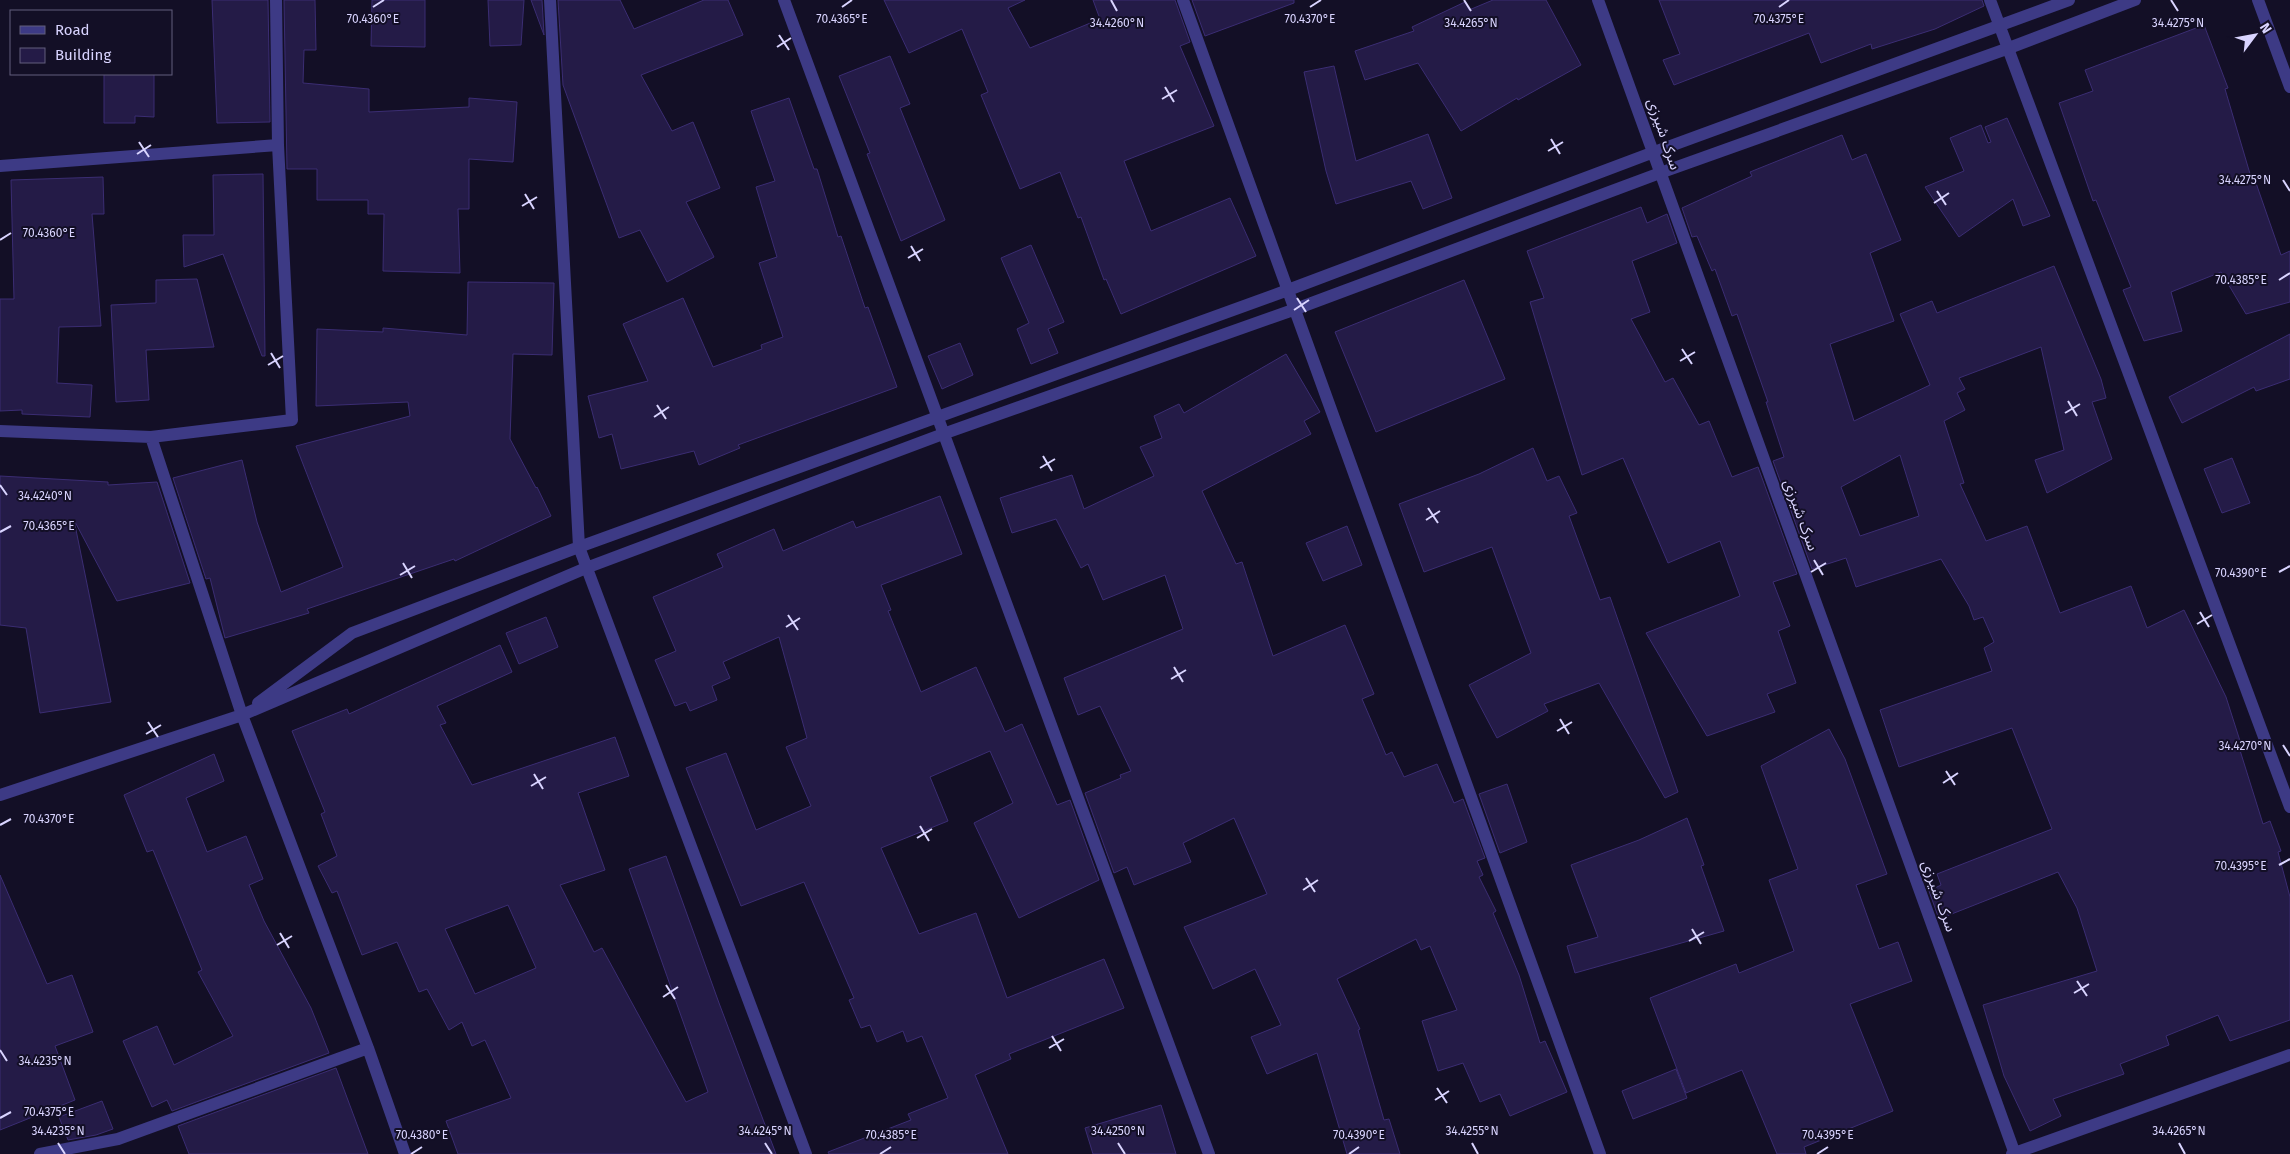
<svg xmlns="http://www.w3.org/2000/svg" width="2290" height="1154" font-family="'Fira Sans','Noto Sans Arabic',sans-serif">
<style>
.building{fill:#241b47;stroke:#3b2d73;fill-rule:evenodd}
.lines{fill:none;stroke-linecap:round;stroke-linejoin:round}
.street{stroke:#3d3a85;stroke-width:12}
.ticks{fill:none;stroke:#d9d4ff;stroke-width:2}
.labels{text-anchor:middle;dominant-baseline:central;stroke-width:4;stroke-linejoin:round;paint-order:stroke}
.street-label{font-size:15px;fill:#d9d4ff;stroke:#130f26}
.ticks-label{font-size:12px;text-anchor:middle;fill:#d9d4ff;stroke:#130f26;stroke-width:4;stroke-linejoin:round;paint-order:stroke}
</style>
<rect width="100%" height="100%" fill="#130f26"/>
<path class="building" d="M212,0H268L270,122L217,123Z
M284,0H315L316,50H304L303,83L369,89V112L469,107V98L517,102L513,162L469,159V209H458L460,273L383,271L384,214H368V200H317V169H287Z
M372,0H425V47L371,46Z
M488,0H524L521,45L490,46Z
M531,0H542L544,35Z
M558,0H620L634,29L704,0H728L743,35L641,75L672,131L693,122L720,188L686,202L714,257L667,282L640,230L619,238L563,85Z
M884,0H1025L1008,8L1030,48L1100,19L1093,0H1175L1190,42L1180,46L1214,126L1124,161L1151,231L1230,198L1256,256L1121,314L1106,279L1104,280L1081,217L1078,218L1060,172L1020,189L981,95L988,92L962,29L909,53Z
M1192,0H1294V3L1205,36Z
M1493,0H1546L1581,65L1518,100L1517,98L1461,131L1418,63L1365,80L1355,51L1414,31L1412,27L1465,2L1469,10Z
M1659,0H1982L1984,6L1935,29L1872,49L1871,44L1821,63L1809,33L1674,85L1663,60L1680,54Z
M2204,25L2228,88L2225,89L2253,184L2256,183L2281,255L2290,251V302L2246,314L2221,272L2171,292L2182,331L2144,341L2123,290L2131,287L2096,200L2093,201L2059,103L2093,91L2085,70Z
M890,56L910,104L900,108L945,220L901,241L867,154L870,153L839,76Z
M1334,66L1356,161L1428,134L1452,198L1423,209L1411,181L1336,204L1326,171L1304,72Z
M104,74H154V117L135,116V123H104Z
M789,98L814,169H817L838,237L841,236L865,308L868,307L897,387L738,445L740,448L699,465L694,451L621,469L612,434L599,438L588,396L648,381L623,324L683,298L713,367L762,349L761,345L783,337L759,263L777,257L756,187L775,181L751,111Z
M2007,118L2050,216L2023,226L2013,199L1959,237L1925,187L1964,171L1950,138L1981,125L1988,143L1991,142L1985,127Z
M1842,135L1852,160L1866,154L1901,240L1870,253L1894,321L1830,344L1854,421L1930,385L1900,314L1932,301L1937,313L2054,266L2101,379L2106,398L2092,402L2112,459L2047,493L2035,460L2064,450L2041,347L1959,378L1965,389L1957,393L1965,410L1944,421L1964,483L1960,484L1986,541L2027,526L2060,613L2131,586L2147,628L2184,610L2226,697L2241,744H2238L2263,824L2270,821L2281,851L2278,852L2290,897V1020L2230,1041L2218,1015L2166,1036L2169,1045L2120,1064L2124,1074L2053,1099L2061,1116L2030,1131L2004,1076L1983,1005L2097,971L2077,908L2058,872L1939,919L1929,891L1941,885L1937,874L2052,829L2012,728L1899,767L1880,710L1992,671L1984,648L1994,642L1983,617L1974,620L1969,606L1941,559L1856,587L1846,558L1812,569L1773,461L1784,457L1766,402H1768L1737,314L1732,316L1715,269L1712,271L1697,236L1692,237L1682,208L1752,176L1750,172ZM1900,455L1919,516L1860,536L1841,487Z
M263,174L265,356H262L223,254L184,267L183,235H214L213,175Z
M103,177L104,214H92L101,326L59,327L57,383L92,385L90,417L22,414V410L0,411V299H14L11,180Z
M1641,207L1647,223L1667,214L1677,243L1632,261L1650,312L1631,319L1665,382L1673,378L1699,425L1709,421L1732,477L1758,467L1797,574L1773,582L1790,626L1778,631L1796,683L1767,694L1775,712L1707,736L1646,633L1740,596L1720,541L1668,563L1623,458L1582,475L1530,302L1544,298L1527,251Z
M1031,245L1064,322L1048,329L1058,353L1031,364L1017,329L1029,323L1001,258Z
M197,279L214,347L146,350L149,400L116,402L111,305L156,303V280Z
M1464,280L1505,379L1376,432L1335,332Z
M468,282L554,283L552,355L513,354L510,439L536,488L537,487L551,516L455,561L454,559L307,609L309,613L225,638L210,578L206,579L173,478L242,460L257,522L281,592L343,567L296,446L410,416L408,402L316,406L317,329L383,332V328L467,335Z
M2290,334V379L2256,391L2254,387L2182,423L2169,397Z
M960,343L973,375L942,389L928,356Z
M1286,354L1320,412L1304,421L1311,434L1202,491L1236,564L1242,562L1273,656L1345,625L1374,694L1362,699L1386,755L1392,752L1404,777L1437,764L1454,803L1463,799L1485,858L1477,861L1483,875L1479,877L1496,911L1493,913L1519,975L1540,1043L1545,1041L1567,1092L1510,1116L1500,1094L1480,1102L1463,1063L1438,1071L1422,1021L1457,1010L1430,946L1421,950L1416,939L1337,979L1360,1029L1358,1030L1384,1120L1389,1119L1400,1154H1347L1317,1053L1267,1074L1251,1037L1281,1025L1255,969L1213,989L1184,927L1267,894L1234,818L1183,843L1191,862L1134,885L1127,867L1114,873L1085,793L1121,778L1120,775L1131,771L1100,706L1078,715L1064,678L1183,629L1165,575L1103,600L1088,564L1081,568L1056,519L1012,533L1000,498L1072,475L1084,509L1154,476L1140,447L1162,438L1154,416L1179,404L1184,413Z
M1533,448L1547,481L1559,476L1577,513L1569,516L1600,600L1610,597L1678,792L1665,798L1599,683L1544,704L1548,711L1497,738L1469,685L1531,653L1492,547L1424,572L1399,504L1479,474Z
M2232,458L2250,503L2222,513L2204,469Z
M0,476L108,482V485L157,482L190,583L117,601L74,520L111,702L40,713L26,628L0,625Z
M940,496L962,554L881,585L891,610L888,611L921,692L976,667L1005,732L1022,724L1057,805L1070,800L1099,880L1019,918L974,823L1013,803L990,751L930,777L948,821L881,848L919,934L976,913L1007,998L1104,959L1124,1008L1009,1054L1011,1059L975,1075L1008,1154H829L828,1152L911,1120L908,1114L948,1098L922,1036L907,1042L903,1031L877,1042L870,1025L861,1028L849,1000L854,998L804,882L741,906L686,768L726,753L756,830L811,806L786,747L807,738L779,637L723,662L730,678L712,686L717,700L690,711L686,702L675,706L655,660L676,651L653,597L723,567L717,554L774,529L783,551L853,521L856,528Z
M1347,526L1362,565L1323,581L1306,543Z
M546,617L558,647L519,664L506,633Z
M500,645L512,672L437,706L446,723L440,725L472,785L615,737L629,776L578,793L605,870L560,885L594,952L602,948L686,1102L708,1092L629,869L666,856L719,1003L776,1154H458L446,1121L511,1098L485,1040L472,1046L462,1022L449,1030L427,989L419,992L397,942L362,955L337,891L332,893L318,866L337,856L321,814L325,812L292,731L347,709L349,714ZM508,905L536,968L475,994L445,929Z
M1829,729L1845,759L1887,874L1856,885L1879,949L1898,942L1912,981L1850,1004L1893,1111L1804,1147L1806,1154H1777L1742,1070L1686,1093L1650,998L1736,964L1739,973L1794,951L1769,880L1798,869L1761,766Z
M214,754L224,781L186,798L207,852L246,836L263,879L249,885L264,921L311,1008L329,1053L172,1111L167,1100L152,1107L123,1041L157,1026L174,1065L233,1036L198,972L202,970L153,850L147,852L124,795Z
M1507,784L1527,842L1500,853L1479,794Z
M1687,818L1704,865L1701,866L1724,931L1575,973L1567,946L1598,937L1571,865L1639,840Z
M0,875L47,984L72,975L93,1032L55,1046L75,1100L0,1130Z
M336,1068L368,1154H189L178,1126Z
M1676,1069L1687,1098L1633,1119L1622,1091Z
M102,1101L113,1129L96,1135L68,1140L59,1117Z
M1161,1105L1176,1154H1093L1085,1128Z"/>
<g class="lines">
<path class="street" d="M276,0L278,145L292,420L151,437L242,715L368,1048L405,1154
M550,0L579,547L806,1154
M784,0L1209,1154
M1183,0L1600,1154
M1598,0L2015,1154
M1990,0L2290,807
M2258,0L2290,87
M0,166L278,145
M0,431L151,437
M258,703L352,633L579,547L1288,290L1654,152L2069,0
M0,795L242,715L586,568L943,434L1293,310L1660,173L2009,48L2135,0
M40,1154L118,1139L368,1048
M2012,1154L2290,1055"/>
</g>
<path class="ticks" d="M1111,0L1117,11M1464,0L1471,11M2171,0L2178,11M373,7L384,0M842,7L852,0M1310,7L1321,0M1779,7L1789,0M779,35L789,50M777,47L791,38M1165,87L1174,102M1162,99L1177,90M1551,139L1560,154M139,142L149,157M1548,151L1563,142M137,154L151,145M2283,180L2290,191M1937,191L1946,205M525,194L534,209M1934,203L1949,193M522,206L537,197M0,240L11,233M911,246L920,261M908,258L923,249M2279,280L2290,273M1297,298L1306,312M1294,310L1309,300M1682,349L1692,364M271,353L280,368M1680,361L1695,352M268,365L283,356M2068,401L2077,416M657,405L666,419M2065,413L2080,404M654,417L669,407M1043,456L1052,471M1040,468L1055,459M0,485L7,495M1428,508L1438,523M1426,520L1440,511M0,532L11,526M1814,560L1823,575M403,563L412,578M1811,572L1826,563M2279,572L2290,566M400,575L415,566M2200,612L2209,627M788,615L798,630M2197,624L2212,615M786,627L800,618M1174,667L1183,682M1171,679L1186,670M1560,719L1569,734M148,722L158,737M1557,731L1572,722M146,734L161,725M2283,745L2290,756M1946,771L1955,785M534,774L543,789M1943,783L1958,773M531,786L546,777M0,825L11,819M920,826L929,841M917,838L932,829M2279,865L2290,859M1306,878L1315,892M1303,890L1318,880M1692,929L1701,944M280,933L289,948M1689,941L1704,932M277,945L292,936M2077,981L2087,996M666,985L675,999M2074,993L2089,984M663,997L678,987M1052,1036L1061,1051M1049,1048L1064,1039M0,1050L7,1061M1437,1088L1447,1103M1435,1100L1449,1091M0,1118L11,1112M58,1143L65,1154M765,1143L772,1154M1118,1143L1125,1154M1472,1143L1478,1154M2179,1143L2185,1154M411,1154L422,1147M880,1154L891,1147M1349,1154L1359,1147M1817,1154L1828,1147"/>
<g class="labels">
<g class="street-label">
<text transform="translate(1664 134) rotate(71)">سرک شیرزی</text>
<text transform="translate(1801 515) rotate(70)">سرک شیرزی</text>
<text transform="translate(1939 896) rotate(70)">سرک شیرزی</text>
</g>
</g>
<g class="ticks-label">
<text x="1779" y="23">70.4375°E</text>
<text x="373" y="23">70.4360°E</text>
<text x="842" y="23">70.4365°E</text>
<text x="1310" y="23">70.4370°E</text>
<text x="1117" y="27">34.4260°N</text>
<text x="1471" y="27">34.4265°N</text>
<text x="2178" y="27">34.4275°N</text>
<text x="2245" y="184">34.4275°N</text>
<text x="49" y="237">70.4360°E</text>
<text x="2241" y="284">70.4385°E</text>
<text x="45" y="500">34.4240°N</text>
<text x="49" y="530">70.4365°E</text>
<text x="2241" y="577">70.4390°E</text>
<text x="2245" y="750">34.4270°N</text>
<text x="49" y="823">70.4370°E</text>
<text x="2241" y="870">70.4395°E</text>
<text x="45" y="1065">34.4235°N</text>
<text x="49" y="1116">70.4375°E</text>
<text x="58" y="1135">34.4235°N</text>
<text x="765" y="1135">34.4245°N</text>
<text x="1118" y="1135">34.4250°N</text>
<text x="1472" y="1135">34.4255°N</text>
<text x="2179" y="1135">34.4265°N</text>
<text x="422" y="1139">70.4380°E</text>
<text x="891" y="1139">70.4385°E</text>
<text x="1359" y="1139">70.4390°E</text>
<text x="1828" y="1139">70.4395°E</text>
</g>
<rect x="10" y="10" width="162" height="65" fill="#130f26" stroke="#625e7d"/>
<rect x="20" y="26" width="25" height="8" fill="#3d3a85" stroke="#625e7d"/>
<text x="55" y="35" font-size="15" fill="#d9d4ff">Road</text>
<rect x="20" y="48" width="25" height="15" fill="#241b47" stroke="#625e7d"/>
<text x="55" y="60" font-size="15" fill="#d9d4ff">Building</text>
<g transform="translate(2255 35) rotate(58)" stroke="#130f26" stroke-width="4" paint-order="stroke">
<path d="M0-4L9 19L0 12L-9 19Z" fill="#d9d4ff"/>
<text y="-8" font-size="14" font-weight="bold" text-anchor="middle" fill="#d9d4ff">N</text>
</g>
</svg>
